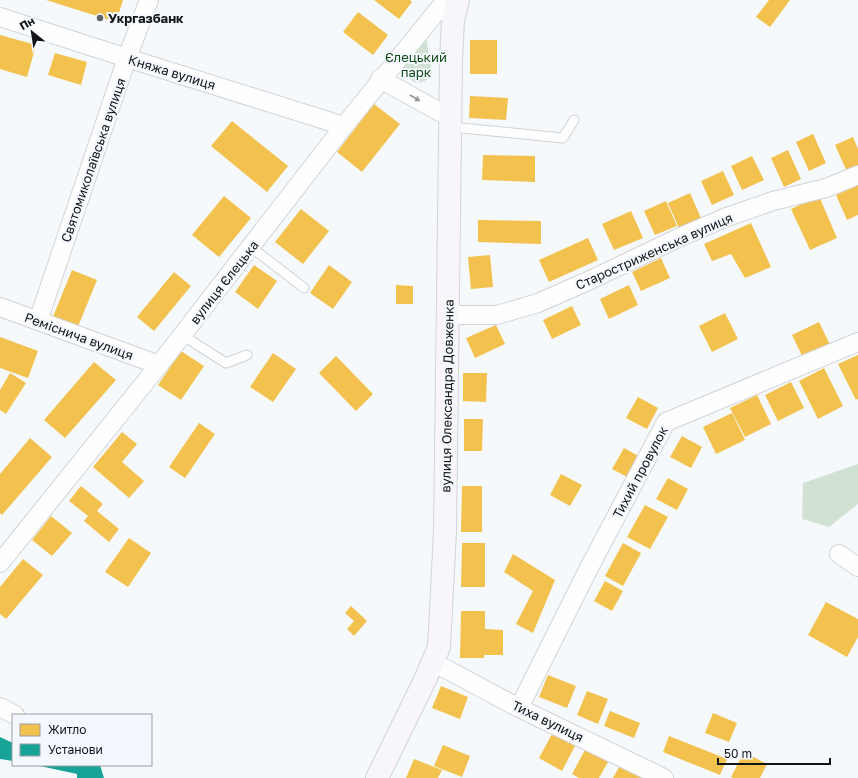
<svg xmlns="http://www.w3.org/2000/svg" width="858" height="778" font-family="'Golos Text',sans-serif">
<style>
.green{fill:#d1e1d3}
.homes{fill:#f2c14e}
.public{fill:#17a398}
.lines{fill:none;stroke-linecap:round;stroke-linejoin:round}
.service-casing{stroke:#d1d3d6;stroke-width:11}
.minor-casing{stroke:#d1d3d6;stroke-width:20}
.secondary-casing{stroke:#d1d3d6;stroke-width:24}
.service{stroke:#fefeff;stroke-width:9}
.minor{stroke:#fefeff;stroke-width:18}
.secondary{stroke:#f8f6fa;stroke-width:22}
.oneway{fill:#949597}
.poi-dot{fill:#626467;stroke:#f4f8fe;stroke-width:1.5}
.labels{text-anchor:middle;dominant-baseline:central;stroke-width:4;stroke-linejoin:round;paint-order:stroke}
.poi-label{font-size:13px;font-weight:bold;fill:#121417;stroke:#f4f8fe;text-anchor:start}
.park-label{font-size:13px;fill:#134c18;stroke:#f4f8fe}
.street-label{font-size:13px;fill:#121417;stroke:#f4f8fe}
</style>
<rect width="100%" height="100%" fill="#f6f9fc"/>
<path class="green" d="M426,36L432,75C419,90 406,81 401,64Z
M858,464V504L829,527L802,519L803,483Z"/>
<path class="homes" d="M46,0H123L116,22Z
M374,0H410L412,2L399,19Z
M769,0H790L770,27L756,17Z
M358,12L388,35L373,55L343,32Z
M0,35L36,45L27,77L0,69Z
M470,40H497V74H470Z
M55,53L87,62L81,85L48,75Z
M470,96L508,98L506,120L469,118Z
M374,104L400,124L362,172L337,152Z
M232,121L288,166L267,192L211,146Z
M813,134L826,163L809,171L796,142Z
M853,137L858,149V169L848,174L835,145Z
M788,150L801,179L784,187L771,158Z
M483,155L535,156V182L482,180Z
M752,156L764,180L742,190L731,166Z
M723,171L734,195L712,205L701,181Z
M858,185V215L847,220L836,195Z
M690,193L701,218L679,228L668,203Z
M224,196L251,218L219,257L192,235Z
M819,196L837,238L810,250L791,209Z
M666,201L677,226L655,235L644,211Z
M301,209L329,231L303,264L275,242Z
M631,211L643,238L614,250L602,224Z
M478,220L541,221V244L478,242Z
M751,223L771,267L745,278L731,254L712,261L704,244Z
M588,238L598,260L549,282L539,260Z
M490,255L493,287L471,289L468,257Z
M661,258L670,278L641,291L632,272Z
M254,265L277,281L258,309L235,292Z
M329,265L352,282L333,309L310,293Z
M72,270L97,280L77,329L52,319Z
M174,272L191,286L154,331L137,317Z
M396,285L413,286V304H396Z
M629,285L638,305L609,319L600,299Z
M572,306L581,325L552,339L543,320Z
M725,313L738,339L712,352L699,326Z
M819,322L832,349L805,362L792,335Z
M496,325L505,344L475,358L466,338Z
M0,337L38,351L28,378L0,368Z
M181,351L204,366L181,400L158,385Z
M273,353L296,369L273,402L250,387Z
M858,355V399L856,400L838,364Z
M336,356L373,394L356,411L319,373Z
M94,362L116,380L65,438L44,420Z
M824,368L843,406L818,419L799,381Z
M10,373L26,383L6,414L0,410V390Z
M463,373H487L486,402L463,401Z
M791,382L804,408L778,421L765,395Z
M757,395L771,424L745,437L730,408Z
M638,397L658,408L647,429L626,418Z
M732,413L745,440L716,454L703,427Z
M464,419H483L482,451H464Z
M199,423L215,434L185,478L169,467Z
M122,432L137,444L122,462L144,481L129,498L93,467Z
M682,436L702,447L691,468L670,457Z
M30,438L52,457L2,515L0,513V474Z
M624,448L644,459L633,480L612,469Z
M561,474L582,485L570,506L550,495Z
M668,478L688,489L677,510L656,499Z
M81,486L103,504L97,511L119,529L109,542L84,521L88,516L69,501Z
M462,486H482V532H461Z
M645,505L668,517L650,549L627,537Z
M51,516L72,533L52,556L32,540Z
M129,538L151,553L128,587L105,572Z
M462,543H485V587H461Z
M623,543L641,553L623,586L605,576Z
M513,554L555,580L533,633L516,624L533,591L504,572Z
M23,559L43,575L6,619L0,614V587Z
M605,581L623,591L612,611L594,601Z
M826,602L858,619V637L847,657L808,635Z
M351,606L367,621L354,636L347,629L354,621L345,613Z
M461,611H485V629L503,630V655H484V658H460Z
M548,675L576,686L567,708L539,697Z
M441,686L468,697L460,719L432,708Z
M587,691L608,699L598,724L577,715Z
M610,711L640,723L634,738L604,726Z
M713,713L737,723L729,742L705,733Z
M552,734L575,746L562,771L539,758Z
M669,736L727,759L720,775L663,752Z
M443,745L470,756L462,777L434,766Z
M585,750L608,762L599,778H579L572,774Z
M744,752L767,764L760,778H734L731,777Z
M414,759L442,770L438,778H406Z
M622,762L645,774L643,778H613Z"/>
<path class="public" d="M0,737L13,743V761L0,759Z
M35,765H100L104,778H77V774Z"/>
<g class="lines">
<g class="service-casing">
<path id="service" d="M451,127L563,138L574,120
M251,247L304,288
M182,335L226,363L247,355"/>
</g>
<g class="minor-casing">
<path id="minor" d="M0,17L127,58L344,126
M380,79L451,118
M0,307L159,365
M448,315H497L538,303L588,281L678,238L727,217L773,201L826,188L858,175
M38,321L127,58L149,0
M839,554L858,567
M0,563L159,365L344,126L446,0
M433,662L519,708L664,778
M0,707L15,715
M519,708L590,566L666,422L858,342"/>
</g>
<g class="secondary-casing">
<path id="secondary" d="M377,778L425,680L439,647L445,532L451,59L453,21L458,0"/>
</g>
<use href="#service" class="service"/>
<use href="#minor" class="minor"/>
<use href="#secondary" class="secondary"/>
</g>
<defs><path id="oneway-solid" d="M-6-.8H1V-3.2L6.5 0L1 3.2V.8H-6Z"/></defs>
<use class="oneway" href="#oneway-solid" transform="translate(415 98) rotate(30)"/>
<circle class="poi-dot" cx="100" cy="18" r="4"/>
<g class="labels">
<g class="poi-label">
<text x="108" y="18">Укргазбанк</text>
</g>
<g class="park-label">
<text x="416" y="57">Єлецький<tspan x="416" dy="15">парк</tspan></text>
</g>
<g class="street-label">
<text transform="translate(172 72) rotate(17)">Княжа вулиця</text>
<text transform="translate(93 160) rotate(-71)">Святомиколаївська вулиця</text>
<text transform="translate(654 251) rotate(-24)">Старостриженська вулиця</text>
<text transform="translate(224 282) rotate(-52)">вулиця Єлецька</text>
<text transform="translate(79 336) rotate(20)">Реміснича вулиця</text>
<text transform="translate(447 396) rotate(-89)">вулиця Олександра Довженка</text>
<text transform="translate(640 472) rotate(-62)">Тихий провулок</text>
<text transform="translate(548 721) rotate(26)">Тиха вулиця</text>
</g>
</g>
<rect x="12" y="714" width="140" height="52" fill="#f4f8fe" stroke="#9a9da2"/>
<rect x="20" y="724" width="20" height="12" fill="#f2c14e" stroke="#9a9da2"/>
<text x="48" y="734" font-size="12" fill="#121417">Житло</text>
<rect x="20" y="744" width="20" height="12" fill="#17a398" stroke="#9a9da2"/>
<text x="48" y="754" font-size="12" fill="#121417">Установи</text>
<g transform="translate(32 32) rotate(330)" stroke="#f4f8fe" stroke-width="3" paint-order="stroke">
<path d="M0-3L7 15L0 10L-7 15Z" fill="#121417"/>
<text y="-6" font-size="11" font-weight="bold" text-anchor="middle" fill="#121417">Пн</text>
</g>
<path d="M718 758v6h112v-6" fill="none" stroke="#121417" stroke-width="2"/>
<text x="724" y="758" font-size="12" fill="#121417" stroke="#f4f8fe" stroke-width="3" paint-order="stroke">50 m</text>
</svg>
